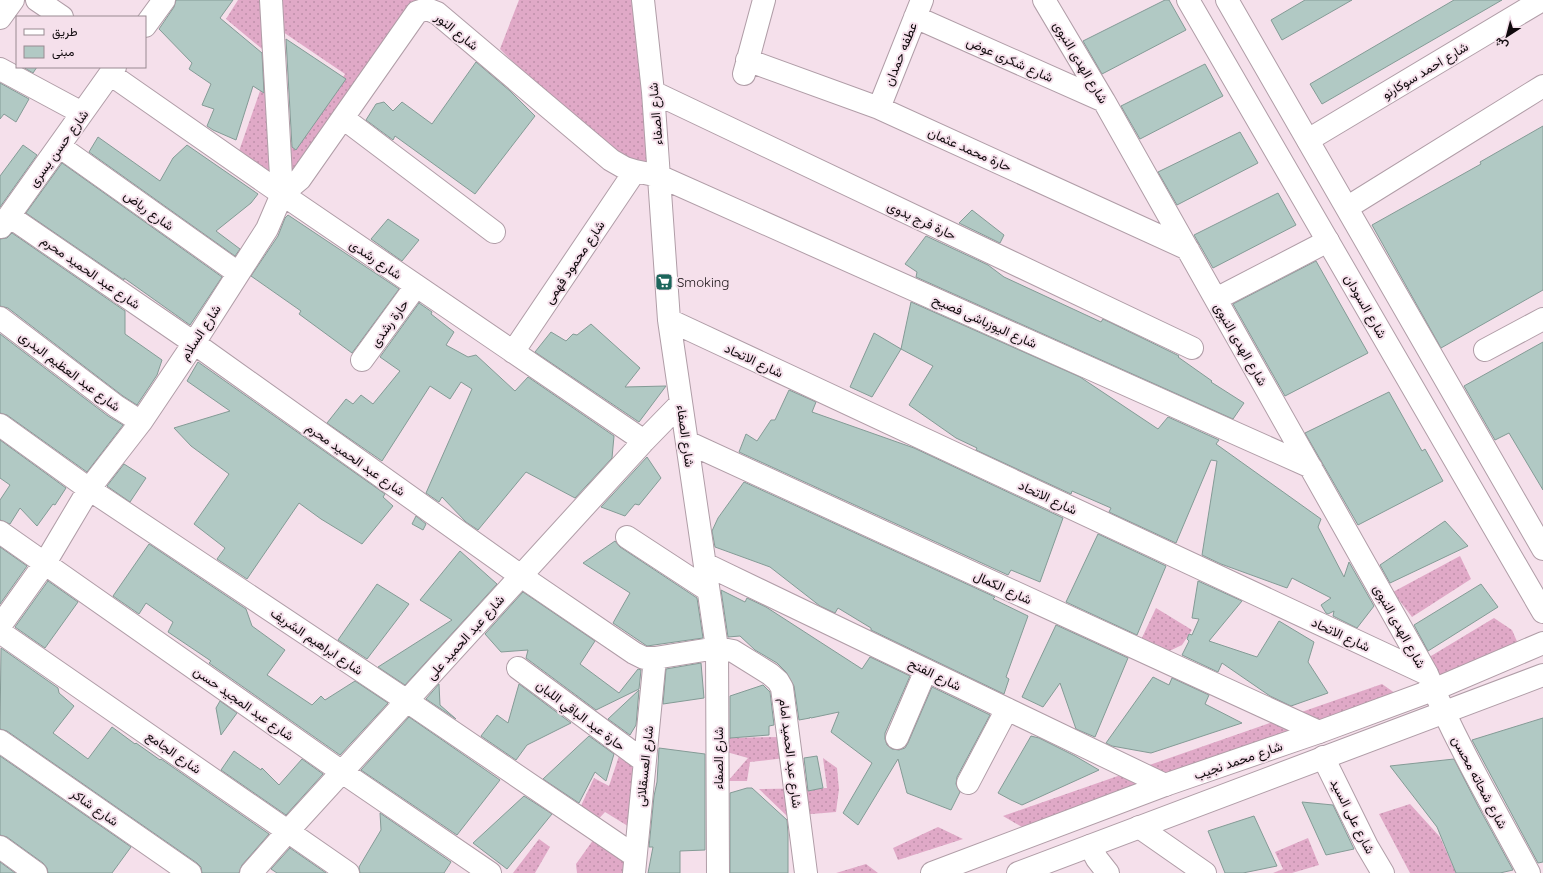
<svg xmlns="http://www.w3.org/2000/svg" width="1543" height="873" font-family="Quicksand,Vazirmatn,sans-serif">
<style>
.grass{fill:url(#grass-dots)}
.building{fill:#b1c9c4;stroke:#849b96}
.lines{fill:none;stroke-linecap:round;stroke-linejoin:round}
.minor-casing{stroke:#b09da7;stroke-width:24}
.major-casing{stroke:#b09da7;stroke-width:24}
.minor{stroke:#fff;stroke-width:22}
.major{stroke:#fff;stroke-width:22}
.labels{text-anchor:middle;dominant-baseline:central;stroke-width:4;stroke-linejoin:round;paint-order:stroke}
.street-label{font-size:13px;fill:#100a0d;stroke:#f5e0eb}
.poi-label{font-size:13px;fill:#100a0d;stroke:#f5e0eb;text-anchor:start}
</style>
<defs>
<pattern id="grass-dots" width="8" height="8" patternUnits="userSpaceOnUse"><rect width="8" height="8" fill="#e0a9c7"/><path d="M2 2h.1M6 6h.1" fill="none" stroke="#bf90aa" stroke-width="1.8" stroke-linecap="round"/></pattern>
</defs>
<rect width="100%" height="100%" fill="#f5e0eb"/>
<path class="grass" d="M238,0H267L276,183L238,154L260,91L267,53L226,19Z
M277,0H424L292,187L286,144L300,143L345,74L283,32Z
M519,0H639L653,169L611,160L500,49Z
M1460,556L1471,579L1412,617L1393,592Z
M1156,608L1192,630L1182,645L1163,654L1139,644Z
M1494,618L1512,630L1519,646L1435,682L1426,659Z
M1382,684L1402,698L1027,830L1003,816Z
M781,737L785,758L750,762L747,781H728L748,758L723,751L722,738Z
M620,753L637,766L631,828L605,812L594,824L578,812L594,778L609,786Z
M823,758L837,768L839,789L836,812L787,816L759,789L827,788Z
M1410,804L1440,837L1456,873H1410L1379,814Z
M938,827L963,839L898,860L893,848Z
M596,836L629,859L628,873H577L576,864Z
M1308,838L1319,865L1292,873H1273L1283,869L1275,852Z
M539,839L550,847L535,873H513Z
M866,864L878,873H836Z"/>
<path class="building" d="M176,0H233L220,18L262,53L264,93L253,86L236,140L213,130L207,126L214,109L202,105L211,84L189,69L192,63L159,29L174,7Z
M1165,0H1169L1186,30L1102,74L1083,41Z
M1305,0H1352L1282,40L1271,20Z
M1454,0H1502L1322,104L1310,84Z
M286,39L346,79L296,150L292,147Z
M476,62L510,91L535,116L475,194L395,136L393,140L366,120L376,104L384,102L393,111L402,102L432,124Z
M1205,64L1223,96L1140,139L1121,106Z
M23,67H37L33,73Z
M0,83L29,99L16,122L4,114L0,119Z
M1543,126V290L1441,348L1372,225L1481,164L1480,162Z
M1240,132L1258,163L1177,205L1158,172Z
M98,137L160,181L173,158L187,145L258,194L251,203L216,231L240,249L235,256L89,152Z
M23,145L37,155L0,207V176Z
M62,163L222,277L190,325L124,278V280L26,213Z
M1278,193L1296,225L1213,268L1194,235Z
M972,210L1004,235L1000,243L959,223Z
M288,215L399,289L352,353L299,314L301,311L251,276L278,236L285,218Z
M388,219L419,240L402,261L371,239Z
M12,233L125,311V334L162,360L157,375L137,405L123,396L8,308L0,306V239L7,238Z
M926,236L988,265L1004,277L1101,322L1103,319L1171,352L1179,356L1178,357L1212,381L1211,382L1244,403L1233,419L916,277L917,272L905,264Z
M1316,261L1368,353L1285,396L1233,304Z
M911,302L1080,377L1158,429L1168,417L1219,440L1216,444L1321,519L1318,527L1344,577L1349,562L1374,606L1357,628L1333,616L1334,611L1328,614L1326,613L1321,605L1331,598L1292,578L1287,588L1221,564L1202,555L1217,461L1211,460L1176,543L1109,512L1111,508L1072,491L1071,494L976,450L977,448L956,438L909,405L933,366L901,349Z
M419,303L432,312L431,314L454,332L446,345L468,357L476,355L515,391L528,377L614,436L612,458L575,498L526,472L478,530L466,522L442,497L439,502L426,493L472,389L461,382L450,399L430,386L382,461L327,423L346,399L353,404L361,395L373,404L400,371L380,357Z
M591,324L640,368L625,387L666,386L639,422L535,352L551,332L566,341L573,334L577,335Z
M874,333L901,349L872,397L850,387Z
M0,334L108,416L123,425L87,472L7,415L0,413Z
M1543,342V490L1509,433L1495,440L1464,386Z
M198,362L385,494L383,497L393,506L362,544L321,519L299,503L247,579L217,559L225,548L194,524L229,474L191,446L174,428L230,411L187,381Z
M789,390L816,402L812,412L914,448L1063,518L1040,582L1011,570L1008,575L739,452L746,434L757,441L771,420H775Z
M1389,392L1422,451L1425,449L1443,481L1358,525L1305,433Z
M0,440L66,488L55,505L53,504L37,526L20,508L10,524L0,520V500L10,485L0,478Z
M647,457L661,478L639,505L635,504L625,516L601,507Z
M124,464L146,478L130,502L107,486Z
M744,482L995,597L993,599L1028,616L1006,677L1009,679L1004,694L871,630V628L838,608L835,613L820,606L770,567L715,547L712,531L718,518Z
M416,516L426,524L423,530L412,524Z
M1445,521L1468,546L1390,583L1380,565Z
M1098,534L1166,566L1137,635L1066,602Z
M615,541L620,547L697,598L703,638L647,646L613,623L630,593L583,563Z
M149,544L246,609L252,626L285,650L267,675L312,705L321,696L325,700L355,681L388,703L340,755L209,663L211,661L168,632L173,622L146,603L139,614L113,596Z
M0,547L27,566L0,604Z
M460,551L497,584L405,685L378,667L452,620L420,600Z
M48,581L78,602L45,648L15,627Z
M1198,581L1242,601L1209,641L1257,657L1279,621L1314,642L1308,662L1328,693L1291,706L1270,696L1222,663L1218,672L1182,655L1189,641L1187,639L1189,634L1192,635L1199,619L1192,618Z
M377,584L409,604L367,659L338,640Z
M1481,584L1498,607L1428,651L1414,625Z
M721,590L745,602L747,598L766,607L862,669L870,657L910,676L885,733V739L887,745L892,749L899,750L905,748L908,743L932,687L990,715L957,777L956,784L960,792L951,810L907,793L898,759L858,825L843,813L872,763L831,732L839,712L811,718L810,717V718L799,720L794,686L786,672L777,663L755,650L740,636L728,637Z
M523,592L595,641L580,664L619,693L638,669L641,670L639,689L596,710L526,658L528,650L501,652L485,634Z
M1056,625L1128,658L1095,737L1076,729L1060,683L1043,707L1022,697Z
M1,648L58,688L59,693L74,706L53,733L88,759L112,727L135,744L136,743L160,760L161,759L269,834L242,865L239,873H202L201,867L197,863L7,731L0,729Z
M701,663L704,698L663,704L666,669Z
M1153,677L1169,685L1172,678L1209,695L1205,704L1242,723L1151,753L1112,746L1106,743Z
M439,684L440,705L456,719L426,699Z
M519,684L571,723L527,745L516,760L481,736L497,715L508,723Z
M763,685L770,692L774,725L769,726V735L730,738V696Z
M639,690L636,725L630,735L608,719Z
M220,701L237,713L221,735L216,708Z
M409,717L500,780L457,835L361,770Z
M1543,718V862L1538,863L1472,740Z
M589,736L614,754L606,781L595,772L579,803L543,779Z
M1031,736L1039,738L1075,756L1099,770L1022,805L1011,800L998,793Z
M659,748L705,754V850L680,851V873H648L653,847H649L654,796L657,782Z
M234,751L261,770L262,768L279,785L302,759L323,774L286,815L221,770Z
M0,756L131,847L112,873H48L47,868L43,863L7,837L0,835Z
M817,756L823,788L808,791L804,758Z
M1454,759L1478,806L1513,870L1500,873H1456L1437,827L1390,766Z
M747,788H752L787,820L788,834V873H730V793Z
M524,796L552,814L507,869L473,843Z
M1302,802L1333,805L1354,849L1326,855Z
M380,813L451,862L444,873H360L359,867L381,830Z
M1254,816L1277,866L1243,873H1225L1208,831Z
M290,848L326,873H277L271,869Z
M0,862L15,873H0Z"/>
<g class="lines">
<g class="minor-casing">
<path id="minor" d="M37,0L62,17
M643,0L653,92L669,320L717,648L718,873
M1044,0L1104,101L1427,674C1456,743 1494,808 1529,873
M915,17L1104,101
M0,18L13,0
M145,26L164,0
M747,60L879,108L1188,249
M0,69L82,113
M110,74L282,194L644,441
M744,74L764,0
M653,92L1192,348
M879,108L922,0
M343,118L494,232
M1308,140L1542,0
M59,146L238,273
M282,194L300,179L417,12L427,9L437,13L611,160L625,168L635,171L659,176L1311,467
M1348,207L1543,86
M9,216L194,343L521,576L634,653L644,658H655L717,648L733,651L770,674L778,681L782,688L806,873
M1,227L115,67
M1216,299L1328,241
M0,318L116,406L141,422
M669,320L1427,674
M1485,350L1543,319
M513,352L635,171
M362,360L416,286
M0,425L89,489L407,701L635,856
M687,442L1319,732
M0,532L342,772L490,873
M627,537L708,590
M705,564L1165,785
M0,626L45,563L89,489L141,422L194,343L267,229L282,194L271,0
M0,632L348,873
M518,668L644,761
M897,738L926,670
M0,741L190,873
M1323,757L1367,846L1383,873
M968,783L1007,709
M1139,827L1205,873
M1090,846L1097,859L1108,873
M0,847L36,873
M251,873L288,831L644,441L681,403
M634,873L655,658"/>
</g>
<g class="major-casing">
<path id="major" d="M1188,0L1543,612
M1227,0L1543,549
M932,873L1165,785L1319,732L1433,690L1543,643
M1018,873L1543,675"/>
</g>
<use href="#minor" class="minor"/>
<use href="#major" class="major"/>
</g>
<defs>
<g id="supermarket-square" transform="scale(0.9)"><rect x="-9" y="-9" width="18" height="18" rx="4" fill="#1c665c" stroke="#f5e0eb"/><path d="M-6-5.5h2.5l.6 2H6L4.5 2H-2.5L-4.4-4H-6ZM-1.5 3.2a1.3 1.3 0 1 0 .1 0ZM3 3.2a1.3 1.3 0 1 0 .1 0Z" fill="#fff"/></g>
</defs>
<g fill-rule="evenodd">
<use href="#supermarket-square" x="664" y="282"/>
</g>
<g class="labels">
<g class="street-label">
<text transform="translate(457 31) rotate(39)">شارع النور</text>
<text transform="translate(900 54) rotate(-68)">عطفه حمدان</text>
<text transform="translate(1010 59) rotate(24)">شارع شكرى عوض</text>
<text transform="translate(1081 62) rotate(59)">شارع الهدى النبوى</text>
<text transform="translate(1425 70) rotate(-31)">شارع احمد سوكارنو</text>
<text transform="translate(655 114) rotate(-95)">شارع الصفاء</text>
<text transform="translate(58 148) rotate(-54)">شارع حسن يسرى</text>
<text transform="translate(970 149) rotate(24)">حارة محمد عثمان</text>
<text transform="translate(149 210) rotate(36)">شارع رياض</text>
<text transform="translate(922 220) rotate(25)">حارة فرج بدوى</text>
<text transform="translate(376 259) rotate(34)">شارع رشدى</text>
<text transform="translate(574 262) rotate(-56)">شارع محمود فهمى</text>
<text transform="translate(91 272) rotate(35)">شارع عبد الحميد محرم</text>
<text transform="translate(1366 306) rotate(60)">شارع السودان</text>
<text transform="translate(985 321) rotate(24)">شارع اليوزباشى فصيح</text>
<text transform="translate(389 323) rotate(-54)">حارة رشدى</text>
<text transform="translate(200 332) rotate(-57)">شارع السلام</text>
<text transform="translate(1241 344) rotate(60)">شارع الهدى النبوى</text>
<text transform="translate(754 360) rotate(25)">شارع الاتحاد</text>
<text transform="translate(70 371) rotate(37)">شارع عبد العظيم البدرى</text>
<text transform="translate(686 436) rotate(82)">شارع الصفاء</text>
<text transform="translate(356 459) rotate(35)">شارع عبد الحميد محرم</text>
<text transform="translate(1048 497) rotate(25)">شارع الاتحاد</text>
<text transform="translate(1003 587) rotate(25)">شارع الكمال</text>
<text transform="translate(1400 626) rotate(61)">شارع الهدى النبوى</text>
<text transform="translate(1341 634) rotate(25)">شارع الاتحاد</text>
<text transform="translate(465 637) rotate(-48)">شارع عبد الحميد على</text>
<text transform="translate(317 641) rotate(34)">شارع ابراهيم الشريف</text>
<text transform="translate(935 674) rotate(26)">شارع الفتح</text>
<text transform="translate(244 703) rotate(35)">شارع عبد المجيد حسن</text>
<text transform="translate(581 715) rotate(37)">حارة عبد الباقي اللبان</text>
<text transform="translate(174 752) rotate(35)">شارع الجامع</text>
<text transform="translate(791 753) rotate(83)">شارع عبد الحميد امام</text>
<text transform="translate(718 758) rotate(-90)">شارع الصفاء</text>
<text transform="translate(1238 760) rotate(-19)">شارع محمد نجيب</text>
<text transform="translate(644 766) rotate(-84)">شارع العسقلانى</text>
<text transform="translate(1480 782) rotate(62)">شارع شحاته محسن</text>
<text transform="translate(95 807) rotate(35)">شارع شاكر</text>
<text transform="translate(1353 816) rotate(63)">شارع على السيد</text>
</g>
<g class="poi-label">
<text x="677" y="282">Smoking</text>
</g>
</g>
<rect x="16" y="16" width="130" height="52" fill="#f5e0eb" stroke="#998a92"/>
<rect x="24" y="29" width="20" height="6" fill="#ffffff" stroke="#998a92"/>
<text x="52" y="36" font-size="12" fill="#100a0d">طريق</text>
<rect x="24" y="46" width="20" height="12" fill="#b1c9c4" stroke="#998a92"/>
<text x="52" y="56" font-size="12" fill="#100a0d">مبنى</text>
<g transform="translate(1507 36) rotate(216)" stroke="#f5e0eb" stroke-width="3" paint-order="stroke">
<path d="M0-3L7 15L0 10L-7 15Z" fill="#100a0d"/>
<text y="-6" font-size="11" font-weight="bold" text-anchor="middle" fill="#100a0d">ش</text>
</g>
</svg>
